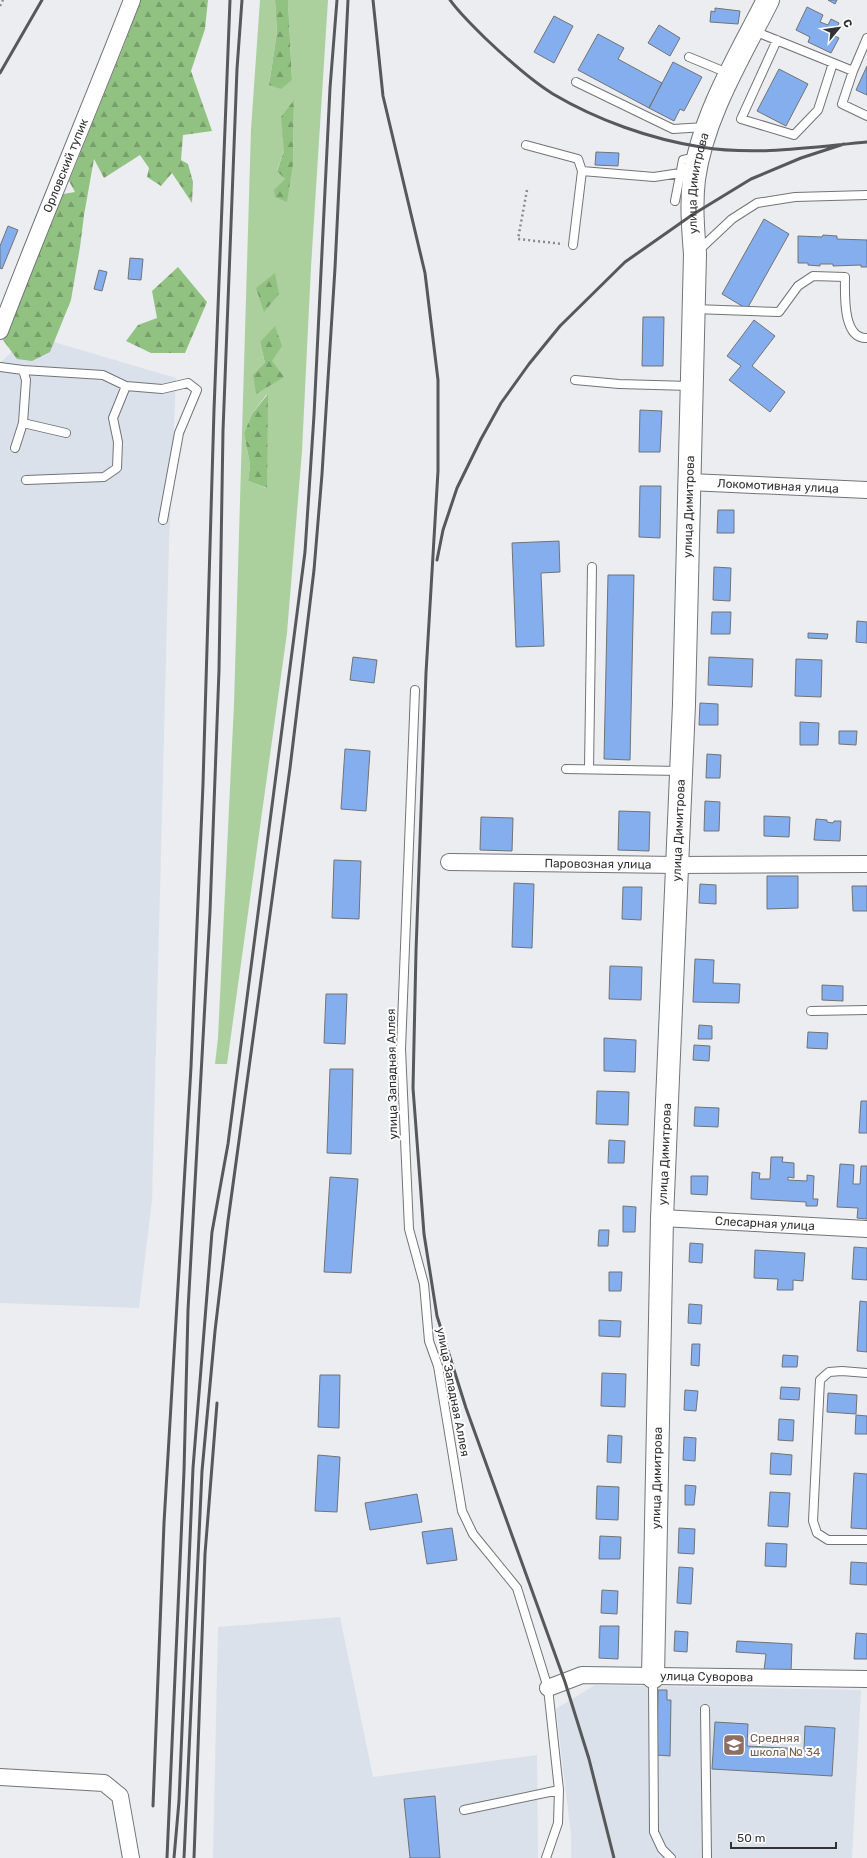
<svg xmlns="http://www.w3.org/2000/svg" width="867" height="1858" font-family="Rubik,sans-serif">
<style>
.built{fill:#dae1ea}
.grass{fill:#abd09e;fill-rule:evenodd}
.forest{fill:url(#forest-firs)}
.building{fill:#85aeee;stroke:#717376}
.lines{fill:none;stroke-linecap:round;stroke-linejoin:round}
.lane-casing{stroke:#727477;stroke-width:10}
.street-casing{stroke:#727477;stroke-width:18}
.secondary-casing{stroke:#727477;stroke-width:24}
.path{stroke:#8a8a8d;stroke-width:2.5;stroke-dasharray:2 3;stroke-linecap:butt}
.lane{stroke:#fff;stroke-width:8}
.street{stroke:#fff;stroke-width:16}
.secondary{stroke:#fff;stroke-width:22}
.rail{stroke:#58585a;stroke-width:3}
.labels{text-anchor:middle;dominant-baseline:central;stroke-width:4;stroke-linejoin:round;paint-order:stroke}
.street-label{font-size:12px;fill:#323234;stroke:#fff}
.education-label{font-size:12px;fill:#785e54;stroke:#fff;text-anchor:start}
</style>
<defs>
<pattern id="forest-firs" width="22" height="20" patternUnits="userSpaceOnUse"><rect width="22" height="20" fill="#92c282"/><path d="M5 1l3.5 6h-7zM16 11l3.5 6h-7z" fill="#789e6b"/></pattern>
</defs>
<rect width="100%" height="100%" fill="#ebedf0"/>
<path class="built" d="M30,335L176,378L169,542L152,1200L139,1308L0,1303V363Z
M340,1617L373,1777L537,1755L538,1858H213L218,1627Z
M595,1685L861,1690L852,1858H571V1835L556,1709Z"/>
<path class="grass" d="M260,0H275L277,32L269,85L292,80L288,0H328L311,267L302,451L287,633L227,1064H215L218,1038L234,704L251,129ZM294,101L293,164L275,197L285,179L277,170L284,151ZM260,342L272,361L265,363ZM267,394L266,488L248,481L250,465L244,433L252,414Z"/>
<path class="forest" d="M140,0H208L205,29L191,71L212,131L183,135L181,160L188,164L193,182L192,203L172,173L161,186L147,177L149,168L140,155L104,178L94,159L84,215L80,247L71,300L50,352L32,361L17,359L3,340L63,194L75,192L69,181L126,40Z
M275,0H288L292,80L281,89L269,85L277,32Z
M294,100L293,164L287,202L275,197L274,190L285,179L277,171L284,151L281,117Z
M178,267L207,302L185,353H151L126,341L138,325L157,318L152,291Z
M275,273L279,294L264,312L256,288Z
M275,326L282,346L272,361L284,377L256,394L253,375L265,363L260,342Z
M268,394L267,488L248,481L250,465L244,433L252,414Z"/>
<path class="building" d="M828,0H837L835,4Z
M807,7L823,15L820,22L828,25L831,19L839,23L836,30L834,28L831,34L839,38L831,53L808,42L810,37L796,30Z
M715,8L740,11L738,24L710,22L711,11L715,12Z
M554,16L573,26L554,63L534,52Z
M659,25L680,38L670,56L648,43Z
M598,34L624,48L618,59L662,83L649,108L578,70Z
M673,62L702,77L684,111L680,109L674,121L649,108Z
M867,66V95L856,90Z
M779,69L808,84L786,126L757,111Z
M596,152L619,153L618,166L595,165Z
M764,219L789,234L747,309L722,294Z
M8,226L18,230L2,269L0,268V246Z
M823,235L837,236V239L867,240V267H861V265L833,266V264H820V266L808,265V263H798V236L822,237Z
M130,258L143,259L141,280L128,279Z
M99,270L107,272L102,291L94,289Z
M643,317H664L663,366H642Z
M754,320L775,336L752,366L785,392L770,412L729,380L741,366L727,356Z
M640,410L662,411L660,452H639Z
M640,486H661L660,538L639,537Z
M718,510H734V533H717Z
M559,541L560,572L541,573L544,646L516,647L512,543Z
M714,567L731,568L730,601L713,600Z
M608,575H634L630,760L604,759Z
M712,612H731L730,634H711Z
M857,621L867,622V643L856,642Z
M808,633L828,634L827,639L808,638Z
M353,657L377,660L374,683L350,680Z
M709,657L753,659L752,687L708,685Z
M796,659L822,660L821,697L795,696Z
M700,703L718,704V725H699Z
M800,722L819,723L818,745H800Z
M839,731H857L856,745L839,744Z
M345,749L370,751L366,811L341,809Z
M707,754L721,755L720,778H706Z
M705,801L720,802L719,831H704Z
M619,811L650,812L649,851L618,850Z
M764,816L790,817L789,837L764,836Z
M481,817L513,818L512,851L480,850Z
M816,819L827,820V822L833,823L834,821H841L840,841L814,840Z
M334,860L361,861L359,919L332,918Z
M767,876H798V908L767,909Z
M514,883L534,884L532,948L512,947Z
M700,884L716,885V904L699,903Z
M852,886H867V911H853Z
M623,887H642L641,920L622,919Z
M695,959L714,960L713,983L740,984L739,1003L693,1002Z
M610,966L642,967L641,1000L609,999Z
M822,985L843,986V1001L822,1000Z
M326,994H347L345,1044L324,1043Z
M699,1025L712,1026V1039H698Z
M808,1032L828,1033L827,1049L807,1048Z
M604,1038L636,1040L635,1072L604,1071Z
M694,1045L710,1046L709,1061L693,1060Z
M330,1069H353L351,1154L327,1153Z
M597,1091L629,1092L628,1125L596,1124Z
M861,1101H867V1133H859Z
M695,1107L719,1108L718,1127L694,1126Z
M609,1140L625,1141L624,1163H608Z
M771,1157H783L782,1162L794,1163V1178L788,1177V1180L807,1181V1175L814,1176L813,1199H818L817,1206H806V1202L751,1199L752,1172L760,1173L759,1179H770Z
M840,1164L854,1165L853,1184H860L861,1166H867V1219L857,1218L858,1208L837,1207Z
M691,1176H708L707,1195L691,1194Z
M330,1177L358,1179L351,1273L324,1272Z
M623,1206L636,1207L635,1232H623Z
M599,1230H609L608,1246H598Z
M690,1243L703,1244L702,1263L689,1262Z
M854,1247L867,1248V1280L852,1279Z
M755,1250L805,1253L803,1281L793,1280V1290H777L778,1279L754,1278Z
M609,1272H622L621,1291H609Z
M860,1301L867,1302V1352L857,1351Z
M689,1304L702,1305L701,1324L688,1323Z
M599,1320L621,1321L620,1337L599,1336Z
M692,1344H700L699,1366L691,1365Z
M783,1355L798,1356L797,1367H782Z
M602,1373L626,1374L625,1407L601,1406Z
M320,1375H340L339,1428L318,1427Z
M781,1387L800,1388L799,1400L780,1399Z
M685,1390L698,1391L696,1411L684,1410Z
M828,1393L857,1395L856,1414L827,1412Z
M856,1415L867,1416V1434H855Z
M779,1419L794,1420L793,1441L778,1440Z
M608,1435L622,1436L621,1463L607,1462Z
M684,1437L696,1438L695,1461L683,1460Z
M771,1453L792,1455L791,1475L770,1474Z
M318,1455L340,1457L337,1512L315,1511Z
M854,1473L867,1474V1529L851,1528Z
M685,1485L696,1486L694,1505H685Z
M597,1486L619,1487L618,1520L596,1519Z
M770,1492L790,1493L788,1527L768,1526Z
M417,1494L422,1522L370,1530L365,1503Z
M452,1528L457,1560L427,1564L422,1532Z
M679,1528L695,1529L694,1554L678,1553Z
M600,1536L621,1537L620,1559H599Z
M766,1543L787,1544L786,1567L765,1566Z
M851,1562L867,1563V1585L850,1584Z
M679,1567L693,1568L691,1604L677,1603Z
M602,1590L618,1591L617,1614L601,1613Z
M600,1626H619L618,1659L599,1658Z
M675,1631L688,1632L687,1652L674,1651Z
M856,1633L867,1634V1659H854Z
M737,1641L792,1644L791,1672L764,1670L766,1654L736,1652Z
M658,1690H667V1700H671L670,1756L657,1755Z
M715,1722L748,1724L747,1746L804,1749L805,1726L835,1728L832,1776L712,1769Z
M435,1796L440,1858H410L404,1799Z"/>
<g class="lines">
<g class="lane-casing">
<path id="lane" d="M754,31L853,71L867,38
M777,40L741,119L794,135L818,110L833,63
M689,57L730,74
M853,71L842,104L867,116
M576,82L673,129L705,127
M526,145L578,159L582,171
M675,201L683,160L697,157
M573,245L582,171L654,177L680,173
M698,251L732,219L757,203L795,197L867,195
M694,309L779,312L798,286L813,276L845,277C845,293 842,339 867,338
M0,367L23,370L26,380L23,423L66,433
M23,370L103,375L126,386L113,418L118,442L117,468L104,477L26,480
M575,380L619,384L690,386
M126,386L162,389L188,383L197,390L179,433L163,520
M15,448L23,423
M415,690L401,1049L409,1229L424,1284L429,1341L438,1366L462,1511L473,1534L517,1588L548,1688L559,1790L558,1823L546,1858
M566,769L680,771
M589,769L592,567
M811,1011L867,1010
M867,1373L842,1371L829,1372L820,1380L813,1521L817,1533L828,1540H867
M653,1678L654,1832L662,1849L671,1858
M705,1709L707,1858
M464,1810L559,1790"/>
</g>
<g class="street-casing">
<g id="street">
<path id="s1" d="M0,331C42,220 89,111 132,0"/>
<path id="s2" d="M689,482L867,490"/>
<path id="s3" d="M449,862L677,865L867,864"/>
<path id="s4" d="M662,1218L867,1229"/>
<path id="s5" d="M548,1688L582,1675L867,1679"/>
<path d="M0,1777L104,1783L120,1796L131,1858"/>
</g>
</g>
<g class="secondary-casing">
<g id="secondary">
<path id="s6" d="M653,1677L662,1218L684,704L695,254C693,229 691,204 694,179C703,115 740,56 768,0"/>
</g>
</g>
<path class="path" d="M0,6L3,0
M527,190L518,239L563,244"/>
<use href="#lane" class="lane"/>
<use href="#street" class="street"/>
<use href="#secondary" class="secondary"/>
<path class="rail" d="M373,0L383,96L425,273L438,380V471L426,673L416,951L413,1088L424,1234L437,1316L466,1408L565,1682L589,1759L614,1858
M450,0C460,14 473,26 485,38C504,56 530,80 553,94C597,120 650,139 701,147C755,156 813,147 867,142
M0,73L42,0
M437,560L443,530L457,488L481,439L501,403L529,364L560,326L625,262L692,215L751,179L801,158L844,144
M153,1806L164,1523L191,1067L203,784L214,410L230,0
M167,1858L184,1471L188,1310L210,912L219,670L223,431L237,69L242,0
M174,1858L179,1801L193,1468L212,1232L228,1144L305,552L314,415L330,88L337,0
M184,1858L202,1471L215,1331L228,1221L290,768L314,570L322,474L335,268L348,0
M194,1858L205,1554L217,1403"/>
</g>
<defs>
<g id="school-square" transform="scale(1.15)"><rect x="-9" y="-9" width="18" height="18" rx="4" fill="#8d6e63" stroke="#fff"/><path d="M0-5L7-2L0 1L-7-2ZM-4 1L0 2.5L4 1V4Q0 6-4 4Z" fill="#fff"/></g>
</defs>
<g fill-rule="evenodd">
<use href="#school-square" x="734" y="1745"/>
</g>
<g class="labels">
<g class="street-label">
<text stroke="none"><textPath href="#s1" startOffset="178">Орловский тупик</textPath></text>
<text stroke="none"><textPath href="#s6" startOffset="1495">улица Димитрова</textPath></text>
<text stroke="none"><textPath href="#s2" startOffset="89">Локомотивная улица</textPath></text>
<text stroke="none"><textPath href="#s6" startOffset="1171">улица Димитрова</textPath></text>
<text stroke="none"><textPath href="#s6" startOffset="847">улица Димитрова</textPath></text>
<text stroke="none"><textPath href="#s3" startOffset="149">Паровозная улица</textPath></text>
<text transform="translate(392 1074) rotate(-91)">улица Западная Аллея</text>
<text stroke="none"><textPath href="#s6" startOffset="523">улица Димитрова</textPath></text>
<text stroke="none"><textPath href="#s4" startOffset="103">Слесарная улица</textPath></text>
<text transform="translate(453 1392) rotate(79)">улица Западная Аллея</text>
<text stroke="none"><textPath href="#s6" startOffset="199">улица Димитрова</textPath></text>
<text stroke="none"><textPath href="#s5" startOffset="161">улица Суворова</textPath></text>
</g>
<g class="education-label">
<text x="750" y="1738">Средняя<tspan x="750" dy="14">школа № 34</tspan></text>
</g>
</g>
<g transform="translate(839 28) rotate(61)" stroke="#ffffff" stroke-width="3" paint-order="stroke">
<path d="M0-3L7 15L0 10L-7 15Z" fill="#323234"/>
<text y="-6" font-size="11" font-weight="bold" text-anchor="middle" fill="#323234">С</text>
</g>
<path d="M731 1842v6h105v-6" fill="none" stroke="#323234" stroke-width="2"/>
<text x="737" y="1842" font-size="12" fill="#323234" stroke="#ffffff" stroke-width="3" paint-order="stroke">50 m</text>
</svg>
